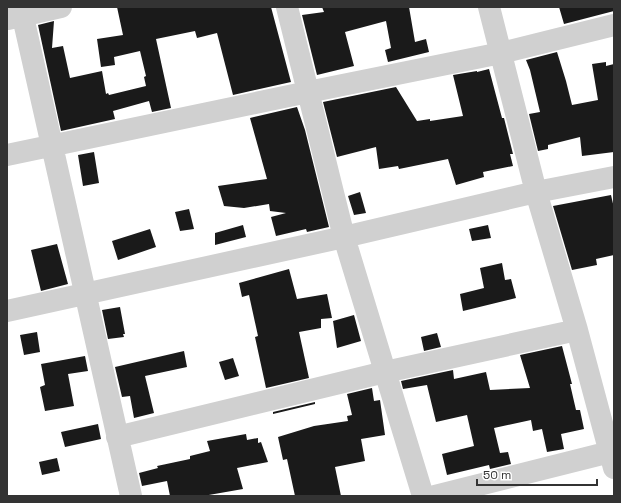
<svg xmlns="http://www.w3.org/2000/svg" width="621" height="503" font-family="'Space Grotesk',sans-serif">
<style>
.building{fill:#1a1a1a}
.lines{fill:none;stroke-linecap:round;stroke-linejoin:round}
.minor{stroke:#d0d0d0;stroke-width:22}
</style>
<rect width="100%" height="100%" fill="#fff"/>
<path class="building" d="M117,7H271L291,82L233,95L217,33L197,38L195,31L156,39L171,108L152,112L149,101L113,111L115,119L61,131L38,25L54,21L52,48L63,46L70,78L102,71L106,94L108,93L109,95L146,86L144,77L146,76L140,51L114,57L115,65L101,67L97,39L123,35Z
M322,7H409L415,42L426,39L429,52L388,62L385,50L391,48L386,21L345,32L354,66L317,75L302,15L324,12Z
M559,7H614V11L564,24Z
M557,52L566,81L572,105L598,100L592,64L606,62V66L614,64V152L582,156L580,137L548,145V149L538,151L529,114L540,112L530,70L526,60Z
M489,69L502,118H504L513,154H510L513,166L483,172L484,177L456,185L448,159L399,169L398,166L379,169L376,147L337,157L323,102L396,87L417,121L430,119V121L463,116L453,75L477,71V72Z
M297,107L305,130L329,227L307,232L306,229L276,236L271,217L286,213L270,211L269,204L244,208L224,206L218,186L267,179L250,118Z
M94,152L99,183L83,186L78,155Z
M360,192L366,213L354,215L348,196Z
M611,195L614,208V255L596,259L597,265L572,270L553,206Z
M189,209L194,229L180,231L175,212Z
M243,225L246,237L215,245V233Z
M488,225L491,238L472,241L469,229Z
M150,229L156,247L118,260L112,241Z
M57,244L68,284L41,291L31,250Z
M502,263L505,280L511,279L516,298L463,311L460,294L484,288L480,268Z
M289,269L297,299L327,294L332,318L321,319V328L299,332L309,378L266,388L255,337L258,336L249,295L242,297L239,283Z
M120,307L125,334H123L124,337L108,339L102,310Z
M354,315L361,341L337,348L333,321Z
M37,332L40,352L24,355L20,335Z
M437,333L441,347L424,351L421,337Z
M562,346L572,384H570L576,410H580L584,429L561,434L564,449L547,452L542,429L533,431L531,420L494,428L500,453L508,452L511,464L490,469L489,465L447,475L442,454L474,446L467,415L436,422L427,385L403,389L401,381L453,370L454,379L486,372L490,390L530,388L520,355Z
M184,351L187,367L145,376L154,413L134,418L130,396L122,397L115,367Z
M85,356L88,371L68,374L74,406L45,411L40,387L45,385L41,364Z
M233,358L239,376L225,380L219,362Z
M372,388L374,401L380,400L385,435L361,439L365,461L335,467L341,496H295L287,459L283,460L278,437L314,426L348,421L347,416L352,415L347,394Z
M315,402V404L273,414V412Z
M98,424L101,439L65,447L61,432Z
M246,434L247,440L258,438V443L261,442L268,462L237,468L243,489L203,496H170L167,481L142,486L139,473L158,468L157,466L190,459V456L210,451L207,441Z
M57,458L60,471L42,475L39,462Z"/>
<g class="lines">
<path class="minor" d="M18,7L23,17L131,496
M287,7L344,237L423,496
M489,7L536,192L577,330L614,468
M8,19L61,7
M7,155L308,92L501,53L614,25
M7,311L344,237L536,192L614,177
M117,437L385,372L577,330
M435,496L614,451"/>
</g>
<rect width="621" height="503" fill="none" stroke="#333333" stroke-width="16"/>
<path d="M477 479v6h120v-6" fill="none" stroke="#333333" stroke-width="2"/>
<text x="483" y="479" font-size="12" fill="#333333" stroke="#ffffff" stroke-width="3" paint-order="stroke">50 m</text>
</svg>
